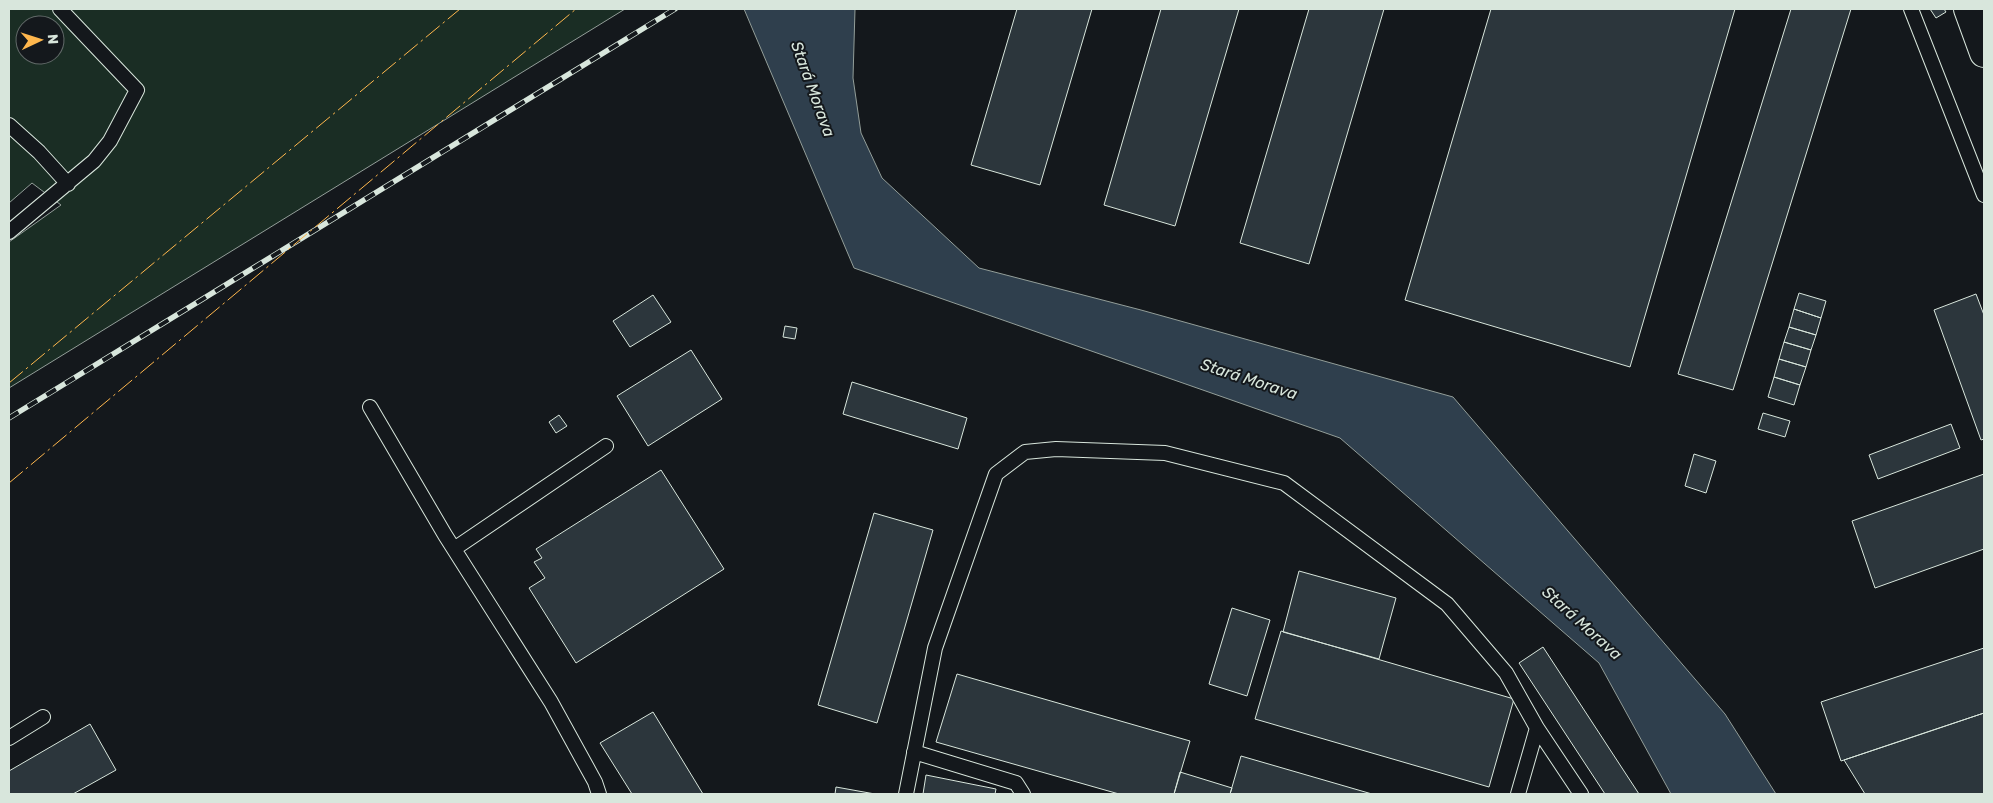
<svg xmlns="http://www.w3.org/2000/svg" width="1993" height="803" font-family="Rubik,sans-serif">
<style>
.green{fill:#1a2d24;stroke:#939e99;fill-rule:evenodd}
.water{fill:#2f3f4d;stroke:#939e99}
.building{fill:#2c363c;stroke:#d8e6dc}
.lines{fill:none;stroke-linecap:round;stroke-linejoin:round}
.service-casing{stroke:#d8e6dc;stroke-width:16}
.minor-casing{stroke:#d8e6dc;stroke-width:30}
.service{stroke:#14181c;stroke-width:14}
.minor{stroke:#14181c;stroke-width:28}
.rail-casing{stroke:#d8e6dc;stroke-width:5.5}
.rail{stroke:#14181c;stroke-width:4;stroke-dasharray:11;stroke-linecap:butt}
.power{stroke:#ffb74d;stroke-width:1;stroke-dasharray:18 4 2.5 4;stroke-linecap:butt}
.labels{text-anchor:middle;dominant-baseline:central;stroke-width:4;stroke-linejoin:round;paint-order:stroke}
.water-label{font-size:16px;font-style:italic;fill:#d8e6dc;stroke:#14181c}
</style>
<rect width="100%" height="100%" fill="#14181c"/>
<path class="green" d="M9,9H625L9,388V242L61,205L32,183L9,203ZM25,25H55V55H25Z"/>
<path class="water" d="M744,9H855L853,78L861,133L882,178L979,268L1141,310L1453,397L1725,714L1776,794H1671L1599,663L1340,438L854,268Z"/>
<path class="building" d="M1017,9H1092L1040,185L971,165Z
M1161,9H1239L1175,226L1104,205Z
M1309,9H1384L1309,264L1240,243Z
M1491,9H1735L1630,367L1405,300Z
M1791,9H1851L1733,390L1678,374Z
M1930,9H1944L1946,12L1936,18Z
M1799,293L1826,301L1821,318L1794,309Z
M1976,294L1984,315V439L1981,440L1934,310Z
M653,295L671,322L630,347L613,321Z
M1794,309L1821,318L1816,335L1789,327Z
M785,326L797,328L795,339L783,337Z
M1789,327L1816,335L1811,350L1784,342Z
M1784,342L1811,350L1806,367L1779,359Z
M691,350L722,399L648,446L617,396Z
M1779,359L1806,367L1800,385L1774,377Z
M1774,377L1800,385L1794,405L1768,397Z
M852,382L967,418L958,449L843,414Z
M1763,413L1790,421L1785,437L1758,429Z
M559,415L567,426L556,433L549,422Z
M1951,424L1960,448L1878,479L1869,455Z
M1694,454L1716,461L1706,493L1685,486Z
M661,470L724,569L576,663L529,588L545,578L534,562L542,558L536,549Z
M1984,474V549L1875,588L1852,521Z
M874,513L933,530L877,723L818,705Z
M1299,571L1396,598L1379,659L1283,632Z
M1232,608L1270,620L1247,696L1209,684Z
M1281,631L1514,699L1489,787L1255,719Z
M1543,647L1639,794H1605L1519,663Z
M1984,648V713L1841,761L1821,702Z
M957,674L1190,741L1174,794H1119L936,742Z
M653,712L703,794H632L600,743Z
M1984,713V794H1865L1844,760Z
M90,724L116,770L73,794H9V771Z
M1241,756L1372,794H1230Z
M1180,772L1232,788L1230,794H1174Z
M926,775L996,789L995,794H923Z
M836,787L875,794H835Z"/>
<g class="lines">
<g class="service-casing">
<path id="service" d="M1911,9L1984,195
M9,125L39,152L68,184
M9,232L94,161L110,141L137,90L60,9
M370,407L445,535L551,702L595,782L599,794
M454,549L606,446
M9,738L43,717
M914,752L1016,783L1023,794
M906,794L935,648L996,474L1025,452L1056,449L1165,453L1284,483L1447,604L1506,673L1537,728
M1518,794L1537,728L1581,794"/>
</g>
<g class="minor-casing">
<path id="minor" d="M1968,9L1984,53"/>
</g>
<use href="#service" class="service"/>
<use href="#minor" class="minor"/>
<g class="rail-casing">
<path id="rail" d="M9,418L675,9"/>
</g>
<use href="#rail" class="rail"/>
<path class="power" d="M9,383L460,9
M9,483L576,9"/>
</g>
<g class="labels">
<g class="water-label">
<text transform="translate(813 89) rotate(70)">Stará Morava</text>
<text transform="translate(1249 379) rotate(18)">Stará Morava</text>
<text transform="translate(1582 623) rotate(42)">Stará Morava</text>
</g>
</g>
<rect width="1993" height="803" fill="none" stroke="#d8e6dc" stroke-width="20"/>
<g transform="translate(40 40) rotate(86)"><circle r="24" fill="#14181c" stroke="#626a69"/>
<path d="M0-4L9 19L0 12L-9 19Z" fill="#ffb74d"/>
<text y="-8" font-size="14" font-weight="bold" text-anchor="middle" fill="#d8e6dc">N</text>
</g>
</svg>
